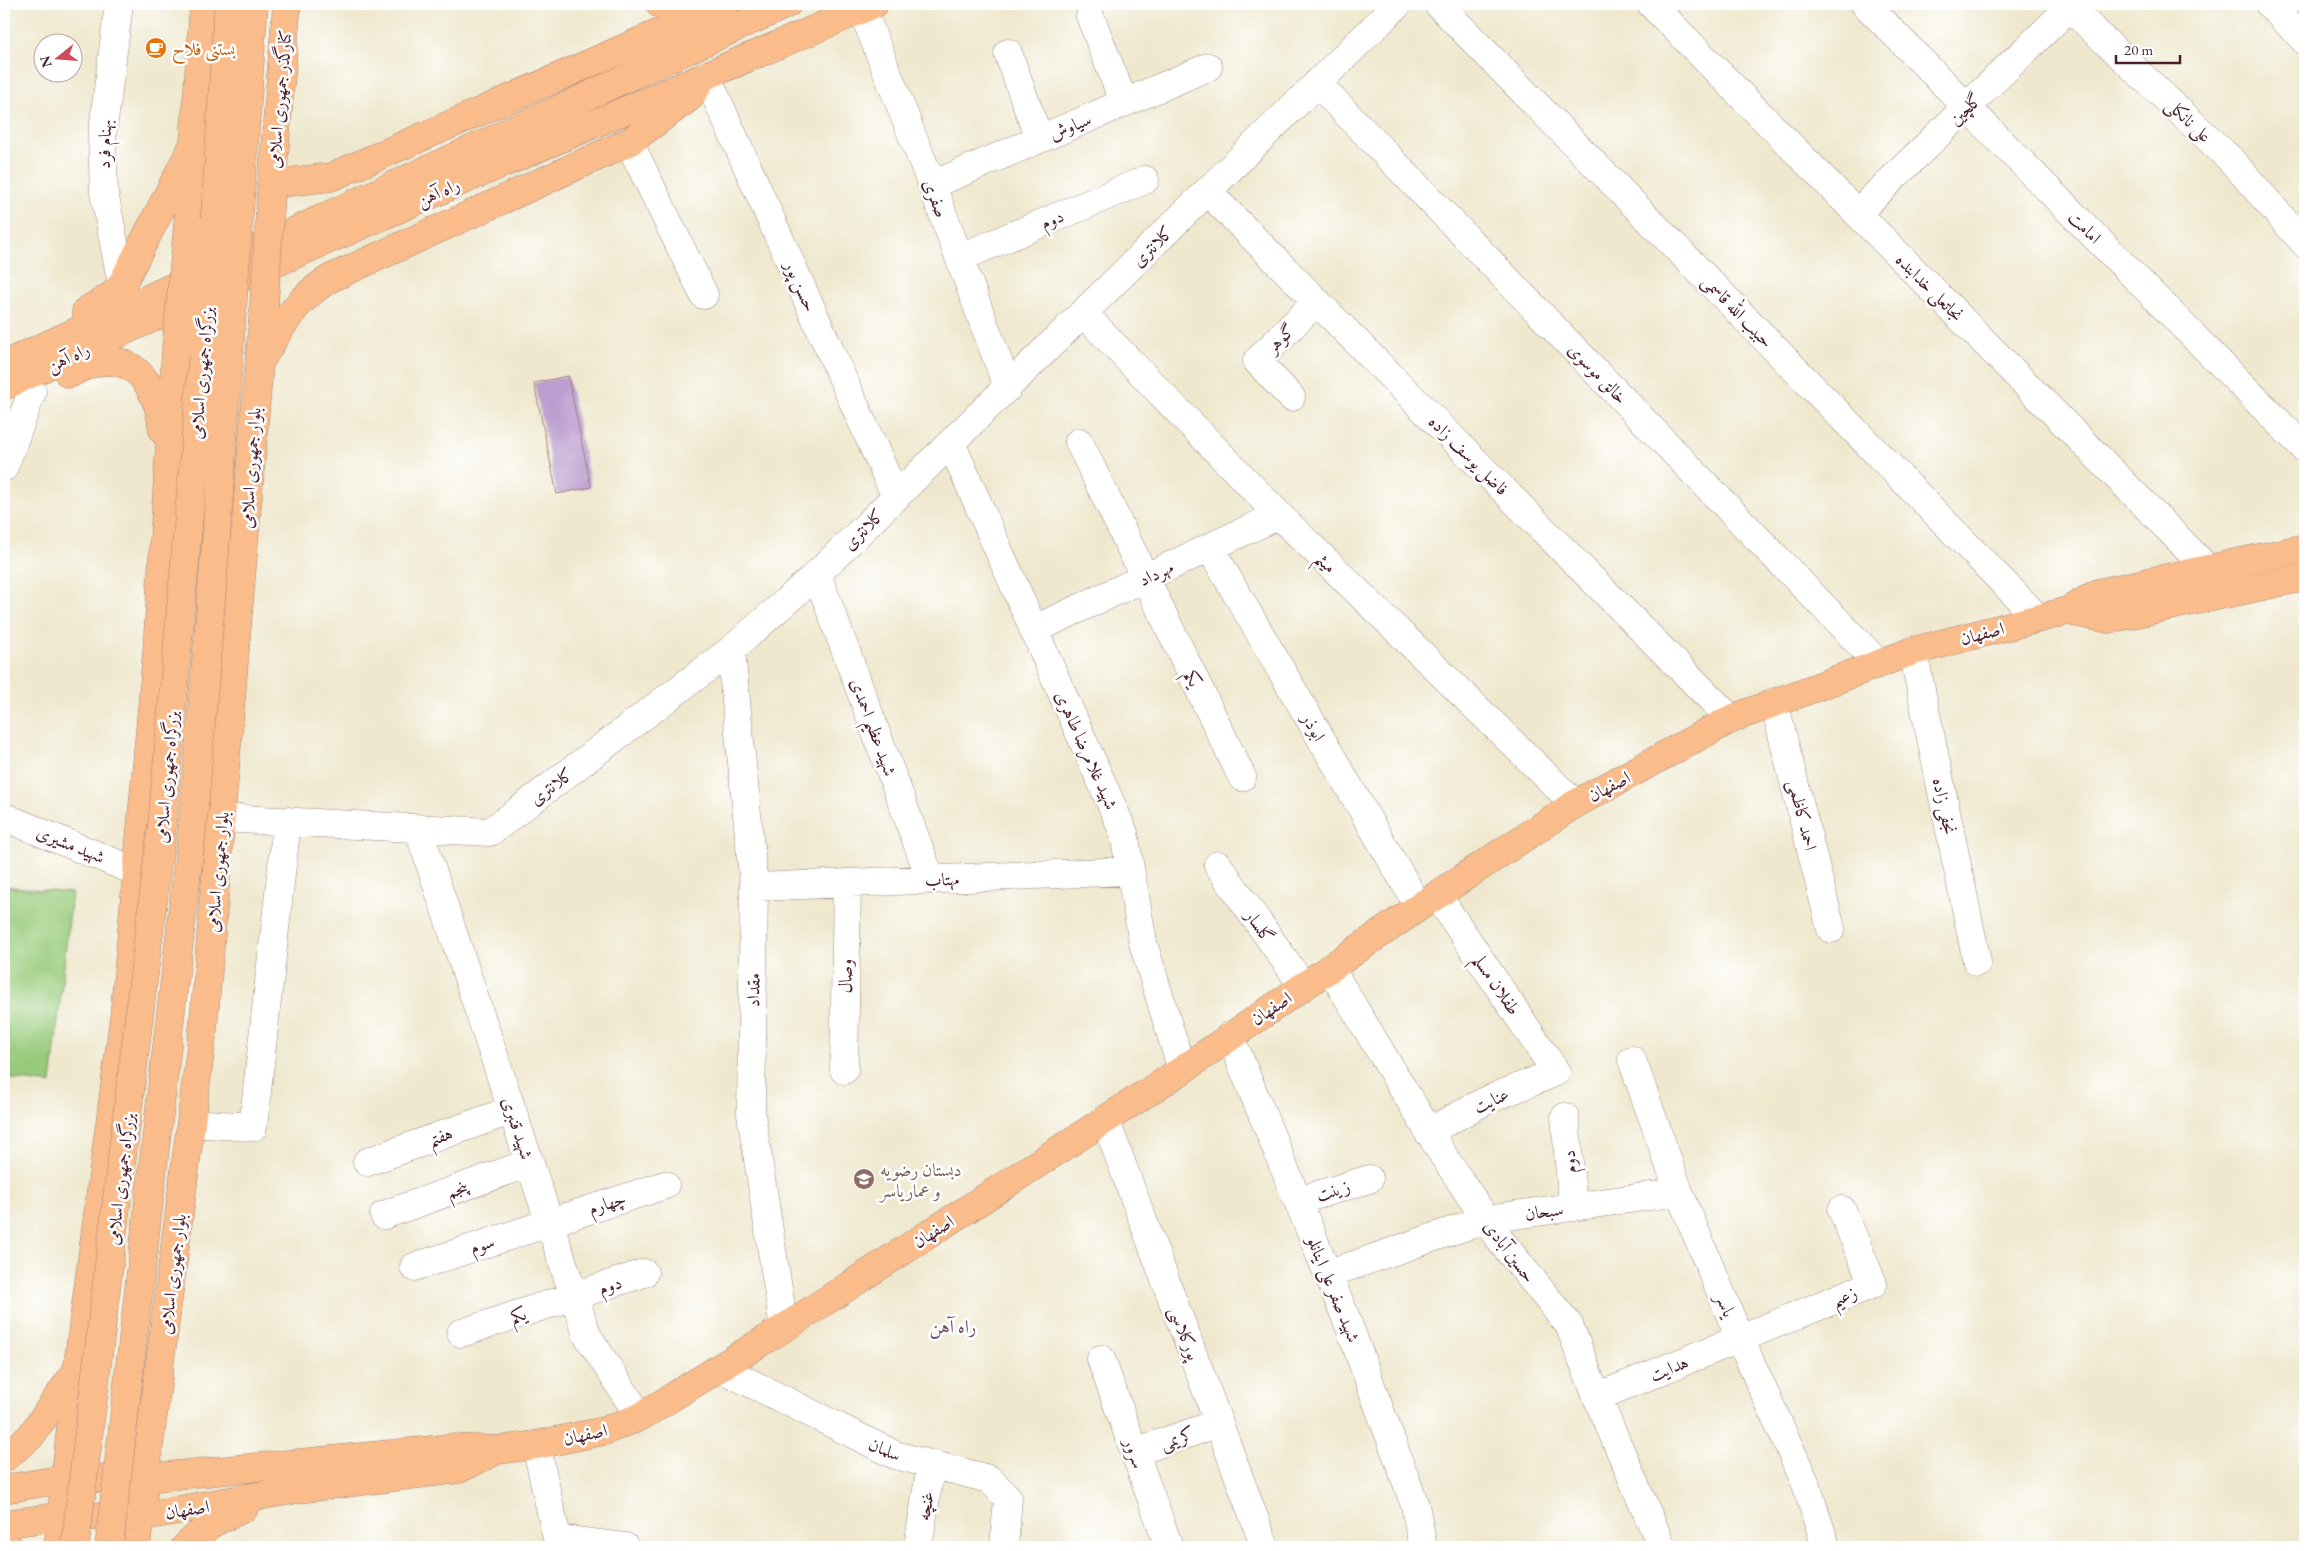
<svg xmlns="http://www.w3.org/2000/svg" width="2309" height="1551" font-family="'EB Garamond',Amiri,serif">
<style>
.green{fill:#97ca7a;stroke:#707452}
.building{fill:#bb9dcf}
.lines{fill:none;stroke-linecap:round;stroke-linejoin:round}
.minor-casing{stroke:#9c847c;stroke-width:29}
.major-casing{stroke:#9c847c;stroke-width:29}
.minor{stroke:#fff;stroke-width:28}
.major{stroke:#fabc8b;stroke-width:28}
.major-bridge-casing{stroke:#9c847c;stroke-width:29;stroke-linecap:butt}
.highway-bridge-casing{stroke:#9c847c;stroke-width:29;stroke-linecap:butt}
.major-bridge{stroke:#fabc8b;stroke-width:28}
.highway-bridge{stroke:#fabc8b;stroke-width:28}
.labels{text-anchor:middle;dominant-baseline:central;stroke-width:5;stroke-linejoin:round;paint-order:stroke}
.food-label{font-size:18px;fill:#c56008;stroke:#fff;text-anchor:start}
.street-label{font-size:18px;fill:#4a1f2b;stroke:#fff}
.education-label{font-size:18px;fill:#785e54;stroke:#fff;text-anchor:start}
.neighbourhood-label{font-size:19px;fill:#724b64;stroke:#fff}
</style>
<rect width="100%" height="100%" fill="#fff"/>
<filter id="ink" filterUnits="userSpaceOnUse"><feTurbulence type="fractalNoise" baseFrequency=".02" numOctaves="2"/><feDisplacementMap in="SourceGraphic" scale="10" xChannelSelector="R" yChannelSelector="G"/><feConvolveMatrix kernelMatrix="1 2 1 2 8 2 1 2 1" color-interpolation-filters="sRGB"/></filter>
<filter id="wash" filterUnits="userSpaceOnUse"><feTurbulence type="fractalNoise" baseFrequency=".0096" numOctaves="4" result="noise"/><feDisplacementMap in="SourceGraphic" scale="20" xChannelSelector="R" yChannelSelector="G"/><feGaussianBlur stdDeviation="1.12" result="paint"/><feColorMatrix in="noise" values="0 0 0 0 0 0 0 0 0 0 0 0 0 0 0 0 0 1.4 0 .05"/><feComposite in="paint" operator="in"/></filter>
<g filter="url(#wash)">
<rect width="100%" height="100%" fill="#efe8ce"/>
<path class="green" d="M4,886L72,893L51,1084L4,1078Z"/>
<g id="blocks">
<path class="building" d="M568,376L591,487L557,494L534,383Z"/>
</g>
</g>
<g filter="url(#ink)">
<use href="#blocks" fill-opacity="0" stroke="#9c847c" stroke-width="1"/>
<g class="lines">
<g class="minor-casing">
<path id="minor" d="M119,4L102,137L104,192L122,284
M1438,4L2038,618
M1651,4L2209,570
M1865,4L2305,449
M2066,4L2230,159L2305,244
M2269,4L2305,41
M862,9L932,185L1008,388
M1090,16L1124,103
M1008,53L1039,139
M706,75L896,497
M1317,83L1879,664
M629,142L704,295
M932,185L1208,67
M1207,191L1731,719
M1857,213L2073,4
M959,258L1145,180
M1083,313L1279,515L1575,804
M1291,397L1257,361L1316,302
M1079,442L1242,777
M951,443L1124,833L1143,943L1182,1070
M4,467L32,392
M1210,548L1419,907
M817,574L931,880
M1033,630L1279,515
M731,650L754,887L751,1114L784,1328
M1913,651L1977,962
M1774,702L1831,929
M4,817L137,872
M221,818L490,832L731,650L817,574L1398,4
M418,828L587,1335L640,1417
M1218,865L1303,986
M754,887L1130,871
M1330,968L1443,1155L1499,1239L1569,1325L1597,1397L1662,1547
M1230,1036L1346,1318L1415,1505L1423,1547
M1632,1060L1679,1192L1740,1339L1806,1484L1826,1547
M844,1070L847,883
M1565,1117L1573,1207
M1105,1119L1265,1547
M191,1123L253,1127L287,821
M1428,1132L1485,1101L1556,1072L1437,895
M367,1162L512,1110
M1298,1201L1369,1179
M384,1215L530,1163
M414,1267L665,1185
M1328,1274L1486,1219L1679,1192
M461,1333L644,1273
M1101,1359L1169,1547
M720,1368L895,1455L989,1479L1008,1498L1004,1547
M1597,1397L1873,1284L1842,1210
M536,1445L559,1547
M1135,1452L1219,1423
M558,1539L625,1547
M918,1547L931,1465"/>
</g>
<g class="major-casing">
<path id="major" d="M660,4L705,14
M272,184L331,177L725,4
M271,193L287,4
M188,224L204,4
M86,311L113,295L122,284L193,146
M260,361C282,327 294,300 331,278L629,142L690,97L698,85
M4,365L787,4
M69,374C81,368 94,361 109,361C145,362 160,401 163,431
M4,386C291,253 583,128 874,4
M2067,611L2109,619L2305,577
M4,1458L30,1437L74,1374
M4,1489L64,1479L146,1478L452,1448L498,1450L536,1445L604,1431L640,1417L784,1328L1182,1070L1419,907L1575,804L1731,719L1913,651L2067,611L2098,593L2305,548
M4,1524L62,1516L139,1517L298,1489L459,1469L495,1451
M4,1543L9,1547
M58,1547L77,1371L124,1017L157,651L176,348
M136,1547L203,1030L264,306
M185,1547L211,1524L244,1508"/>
</g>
<use href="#minor" class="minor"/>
<use href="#major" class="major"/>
<g class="major-bridge-casing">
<path id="major-bridge" d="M264,306L271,193
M176,348L188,224"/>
</g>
<g class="highway-bridge-casing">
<path id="highway-bridge" d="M75,1547L162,826L216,203L228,4
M109,1547L193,821L215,552L254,4"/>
</g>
<use href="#major-bridge" class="major-bridge"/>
<use href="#highway-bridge" class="highway-bridge"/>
</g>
</g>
<defs>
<g id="cafe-disc" transform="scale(1.125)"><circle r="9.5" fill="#e8710a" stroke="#fff"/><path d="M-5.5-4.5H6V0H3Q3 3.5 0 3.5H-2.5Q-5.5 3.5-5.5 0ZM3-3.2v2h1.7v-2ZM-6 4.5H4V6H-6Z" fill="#fff"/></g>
<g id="school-disc" transform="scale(1.125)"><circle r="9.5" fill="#8d6e63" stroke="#fff"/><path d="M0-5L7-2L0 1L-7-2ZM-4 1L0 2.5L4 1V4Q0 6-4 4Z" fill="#fff"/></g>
</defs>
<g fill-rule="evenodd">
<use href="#cafe-disc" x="156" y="48"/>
<use href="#school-disc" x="864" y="1179"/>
</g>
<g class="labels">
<g class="food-label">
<text x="172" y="48">بستنی فلاح</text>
</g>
<g class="street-label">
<text transform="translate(279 99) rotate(-85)">کنارگذر جمهوری اسلامی</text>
<text transform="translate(1965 109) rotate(-44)">گلچین</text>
<text transform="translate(2189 120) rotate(43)">علی نانکلی</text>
<text transform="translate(1070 126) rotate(-23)">سیاوش</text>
<text transform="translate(104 144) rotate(-88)">بهنام فرد</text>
<text transform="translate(438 192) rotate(-24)">راه آهن</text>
<text transform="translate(936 198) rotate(69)">صفری</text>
<text transform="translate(1052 219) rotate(-23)">دوم</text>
<text transform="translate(2085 227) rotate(45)">امامت</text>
<text transform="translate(1152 246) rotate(-45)">کلانتری</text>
<text transform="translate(801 286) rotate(66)">حسن پور</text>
<text transform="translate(1930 287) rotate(45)">نجاتعلی خدابنده</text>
<text transform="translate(1738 311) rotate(46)">حبیب الله قاسمی</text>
<text transform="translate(1280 338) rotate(-45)">گوهر</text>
<text transform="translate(68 357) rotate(-25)">راه آهن</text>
<text transform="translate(201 373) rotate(-85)">بزرگراه جمهوری اسلامی</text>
<text transform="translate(1598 373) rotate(46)">خالق موسوی</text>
<text transform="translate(1469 455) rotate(45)">فاضل یوسف زاده</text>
<text transform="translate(250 468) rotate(-86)">بلوار جمهوری اسلامی</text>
<text transform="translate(863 529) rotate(-45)">کلانتری</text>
<text transform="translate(1326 562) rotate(44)">میثم</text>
<text transform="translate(1156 573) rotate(-25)">مهرداد</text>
<text transform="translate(1982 633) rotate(-15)">اصفهان</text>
<text transform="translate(1193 678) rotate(64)">یکم</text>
<text transform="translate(874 727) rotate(70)">شهید عظیم احمدی</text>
<text transform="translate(1314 727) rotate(60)">ابوذر</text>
<text transform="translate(1087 750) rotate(66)">شهید غلامرضا طاهری</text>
<text transform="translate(166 777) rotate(-85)">بزرگراه جمهوری اسلامی</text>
<text transform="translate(551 786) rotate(-37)">کلانتری</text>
<text transform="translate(1609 786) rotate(-28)">اصفهان</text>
<text transform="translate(1945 806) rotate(78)">نجفی زاده</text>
<text transform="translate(1803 815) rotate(76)">احمد کاظمی</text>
<text transform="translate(71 844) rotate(22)">شهید مشیری</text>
<text transform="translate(217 872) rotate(-85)">بلوار جمهوری اسلامی</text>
<text transform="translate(942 879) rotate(-2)">مهتاب</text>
<text transform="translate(1260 926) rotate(55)">گلسار</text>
<text transform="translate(845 976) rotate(-89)">وصال</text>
<text transform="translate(1497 984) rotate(56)">طفلان مسلم</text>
<text transform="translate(753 990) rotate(-89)">مقداد</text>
<text transform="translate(1271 1008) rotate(-34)">اصفهان</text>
<text transform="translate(1491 1100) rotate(-25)">عنایت</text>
<text transform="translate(518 1128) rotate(72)">شهید قنبری</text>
<text transform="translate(440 1136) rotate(-20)">هفتم</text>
<text transform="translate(1569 1162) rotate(-95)">دوم</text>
<text transform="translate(120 1179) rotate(-83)">بزرگراه جمهوری اسلامی</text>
<text transform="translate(457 1189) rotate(-19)">پنجم</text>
<text transform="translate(1333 1190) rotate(-17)">زینت</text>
<text transform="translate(607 1203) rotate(-18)">چهارم</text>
<text transform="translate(1544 1211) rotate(-8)">سبحان</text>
<text transform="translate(933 1231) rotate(-33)">اصفهان</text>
<text transform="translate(482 1244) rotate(-18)">سوم</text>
<text transform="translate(1510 1251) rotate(53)">حسین آبادی</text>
<text transform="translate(172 1274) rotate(-83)">بلوار جمهوری اسلامی</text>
<text transform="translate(610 1285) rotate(-19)">دوم</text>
<text transform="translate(1334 1289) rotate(68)">شهید صفر علی اینانلو</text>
<text transform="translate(1844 1296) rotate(-22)">زعیم</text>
<text transform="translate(1726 1305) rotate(67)">یاسر</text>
<text transform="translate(518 1315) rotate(-18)">یکم</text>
<text transform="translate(1185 1333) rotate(69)">پورکلاسی</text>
<text transform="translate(1669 1368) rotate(-22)">هدایت</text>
<text transform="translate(585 1434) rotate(-13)">اصفهان</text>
<text transform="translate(1177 1438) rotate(-20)">کریمی</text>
<text transform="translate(885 1449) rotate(23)">سلمان</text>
<text transform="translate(1135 1453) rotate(70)">سرور</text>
<text transform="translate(925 1506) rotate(-81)">غنچه</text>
<text transform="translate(187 1509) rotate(-9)">اصفهان</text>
</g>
<g class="education-label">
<text x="880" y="1169">دبستان رضویه<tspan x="880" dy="21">و عماریاسر</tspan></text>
</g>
<g class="neighbourhood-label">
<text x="953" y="1326">راه آهن</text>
</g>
</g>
<rect width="2309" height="1551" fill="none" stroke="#fff" stroke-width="20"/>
<g transform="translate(58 58) rotate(253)"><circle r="24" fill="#ffffff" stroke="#b7a5aa"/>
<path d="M0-4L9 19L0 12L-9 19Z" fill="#d1495b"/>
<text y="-8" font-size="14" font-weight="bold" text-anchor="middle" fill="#4a1f2b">N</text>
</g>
<path d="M2116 55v8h64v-8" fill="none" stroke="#4a1f2b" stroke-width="2.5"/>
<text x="2124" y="55" font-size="15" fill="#4a1f2b" stroke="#ffffff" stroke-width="4" paint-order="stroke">20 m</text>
</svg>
